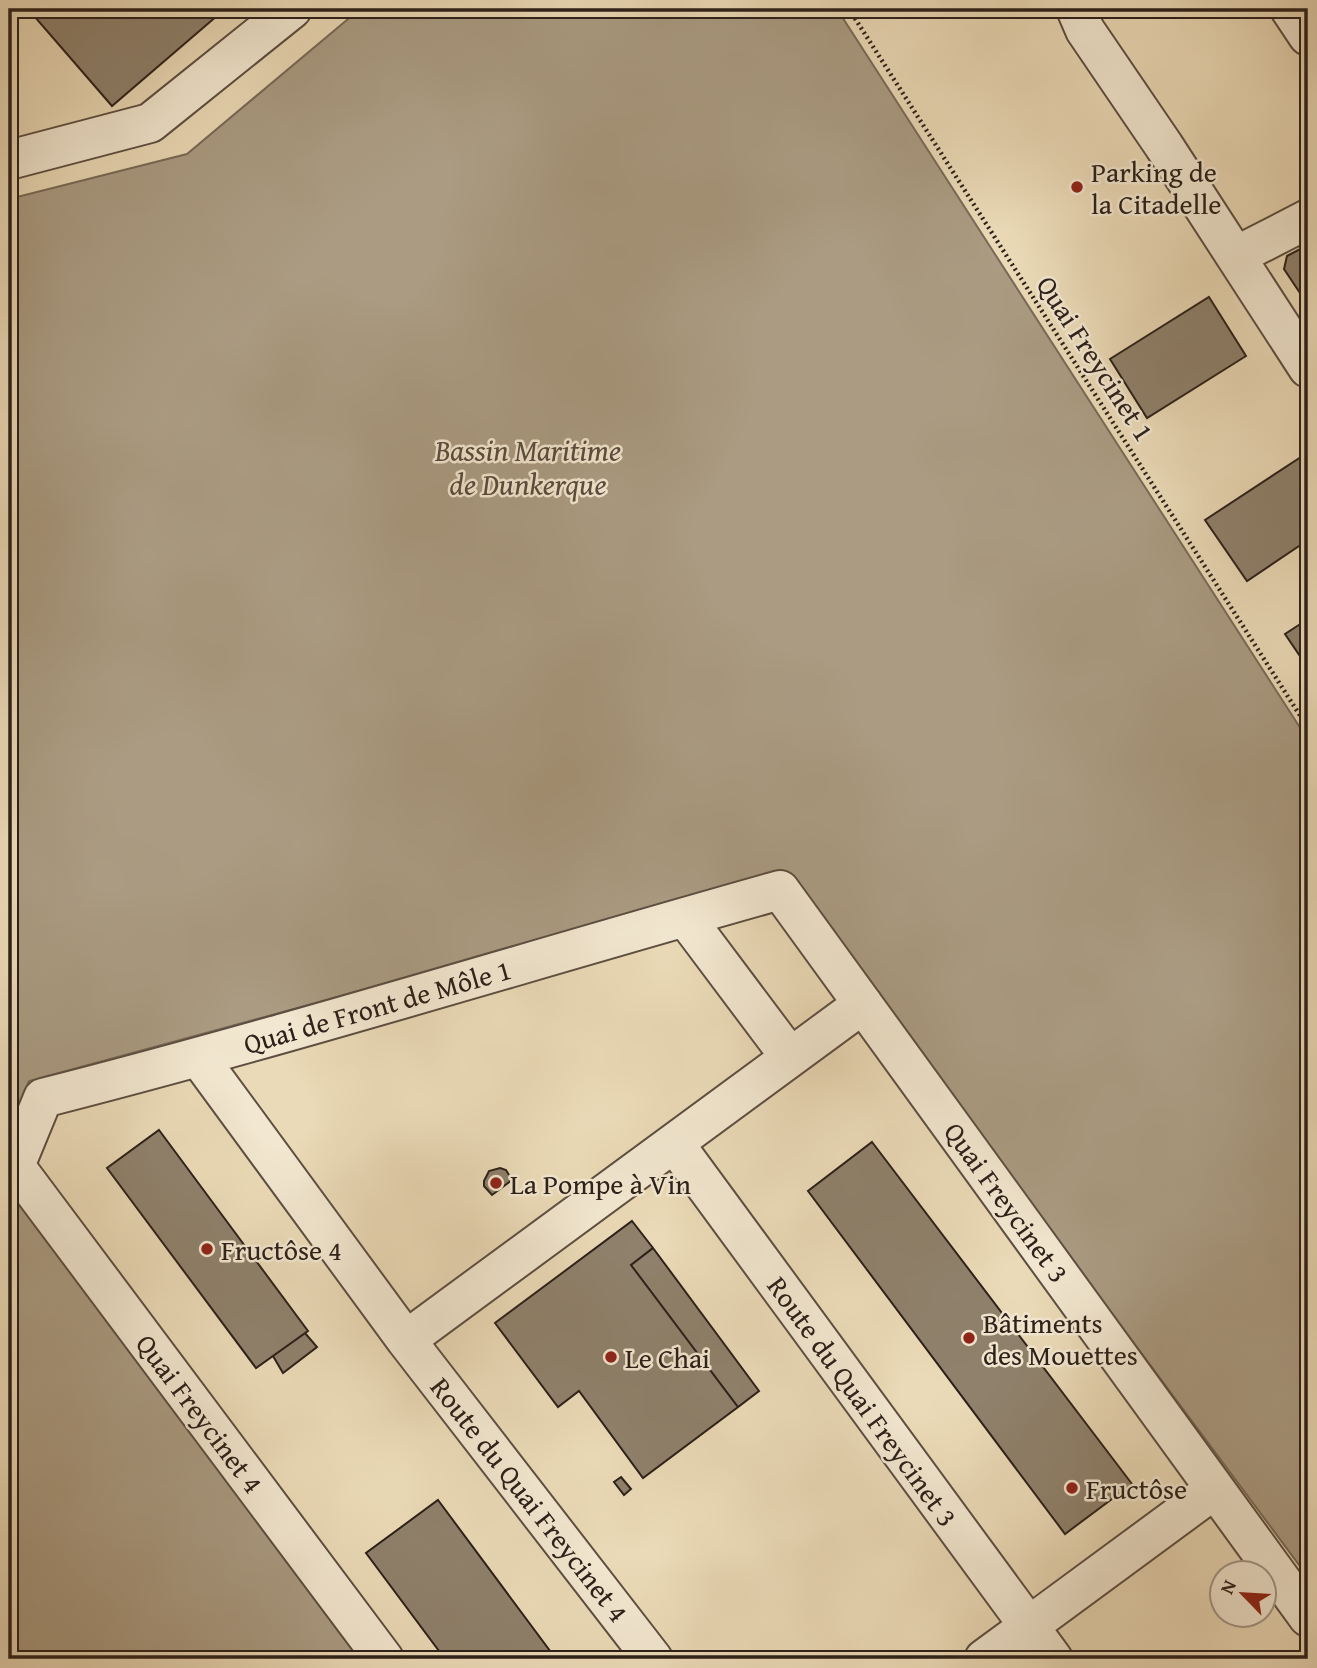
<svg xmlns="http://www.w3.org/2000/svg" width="1317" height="1668" font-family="'Gentium Book Plus',serif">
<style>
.water{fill:#aa9b82;stroke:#786a58;stroke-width:2}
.building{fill:#8f816c;stroke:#2c201a;stroke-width:2}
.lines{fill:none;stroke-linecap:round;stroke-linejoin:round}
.minor-casing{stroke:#5c4e41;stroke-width:42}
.path{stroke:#2c201a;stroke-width:4.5;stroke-dasharray:2 3.5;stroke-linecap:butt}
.minor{stroke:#f2e7d0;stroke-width:38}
.poi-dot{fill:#8f2418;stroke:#f2e7d0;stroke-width:2.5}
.labels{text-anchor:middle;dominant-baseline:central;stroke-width:5;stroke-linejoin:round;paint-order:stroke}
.poi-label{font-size:28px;fill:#2c201a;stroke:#f2e7d0;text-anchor:start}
.street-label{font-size:28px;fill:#2c201a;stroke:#f2e7d0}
.water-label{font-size:30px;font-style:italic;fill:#584b3e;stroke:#f2e7d0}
</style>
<rect width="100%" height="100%" fill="#ebdab7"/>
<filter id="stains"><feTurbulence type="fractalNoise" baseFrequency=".00286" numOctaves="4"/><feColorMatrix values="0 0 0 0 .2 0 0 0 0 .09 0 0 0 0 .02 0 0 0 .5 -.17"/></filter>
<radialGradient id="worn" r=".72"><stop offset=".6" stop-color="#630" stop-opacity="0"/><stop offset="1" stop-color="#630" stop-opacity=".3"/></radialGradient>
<path class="water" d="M360,9H837L1308,740V1577L821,923L772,874L342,996L29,1081L9,1130V199L187,154Z
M9,1182L365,1659H9Z"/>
<path class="building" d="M28,9H225L112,106Z
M1308,245V305L1284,269L1287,256Z
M1209,297L1246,356L1147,418L1110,359Z
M1307,453L1308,540L1247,581L1205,520Z
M1308,619V668L1285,634Z
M159,1130L308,1331L256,1368L107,1168Z
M872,1142L1132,1484L1065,1534L808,1191Z
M500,1168L506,1170L512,1180L492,1195L484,1186V1181L489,1171Z
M632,1221L653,1248L631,1265L738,1407L643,1478L579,1391L558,1407L495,1323Z
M653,1248L759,1391L738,1407L631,1265Z
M305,1333L317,1347L283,1373L273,1356Z
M621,1477L631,1489L624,1495L614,1482Z
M438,1500L556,1659H445L366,1553Z"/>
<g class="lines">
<g class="minor-casing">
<path id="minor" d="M1076,9L1085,30L1164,146L1308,368
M1290,9L1308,36
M9,160L150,123L292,9
M1236,256L1308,219
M685,917L790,1057
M199,1058L406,1340L863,1004
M674,1143L1053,1659
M406,1340L653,1659
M384,1659L15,1166L43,1098C290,1035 534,959 780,890L1308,1617
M984,1659L1215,1489"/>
</g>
<path class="path" d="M849,9L1308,728"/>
<use href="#minor" class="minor"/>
</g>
<g class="poi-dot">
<circle cx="1077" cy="187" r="7"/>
<circle cx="496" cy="1183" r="7"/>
<circle cx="207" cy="1249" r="7"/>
<circle cx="969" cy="1338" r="7"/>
<circle cx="611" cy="1357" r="7"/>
<circle cx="1072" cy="1488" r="7"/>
</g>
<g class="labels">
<g class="poi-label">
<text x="1091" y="171">Parking de<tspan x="1091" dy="32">la Citadelle</tspan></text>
<text x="510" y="1183">La Pompe à Vin</text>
<text x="221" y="1249">Fructôse 4</text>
<text x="983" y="1322">Bâtiments<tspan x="983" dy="32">des Mouettes</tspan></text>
<text x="625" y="1357">Le Chai</text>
<text x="1086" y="1488">Fructôse</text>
</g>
<g class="street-label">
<text transform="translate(1096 358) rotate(57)">Quai Freycinet 1</text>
<text transform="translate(377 1006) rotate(-16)">Quai de Front de Môle 1</text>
<text transform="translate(1007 1202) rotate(54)">Quai Freycinet 3</text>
<text transform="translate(863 1401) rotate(54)">Route du Quai Freycinet 3</text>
<text transform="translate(200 1413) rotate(53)">Quai Freycinet 4</text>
<text transform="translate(530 1499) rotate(52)">Route du Quai Freycinet 4</text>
</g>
<g class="water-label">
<text x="528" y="450">Bassin Maritime<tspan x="528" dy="34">de Dunkerque</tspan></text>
</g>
</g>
<rect width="1317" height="1668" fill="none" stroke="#ebdab7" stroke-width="35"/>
<rect x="10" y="10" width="1296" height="1647" fill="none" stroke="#2c201a" stroke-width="3.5"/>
<rect x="18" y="18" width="1282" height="1633" fill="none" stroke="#2c201a" stroke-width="2"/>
<g transform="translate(1243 1594) rotate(295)"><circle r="33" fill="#f2e7d0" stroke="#a39787" stroke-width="2"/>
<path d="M0-5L12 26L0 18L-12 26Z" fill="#8f2418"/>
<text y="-10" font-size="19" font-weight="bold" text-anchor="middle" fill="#2c201a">N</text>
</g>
<rect width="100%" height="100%" filter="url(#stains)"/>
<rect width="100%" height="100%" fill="url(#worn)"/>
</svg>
